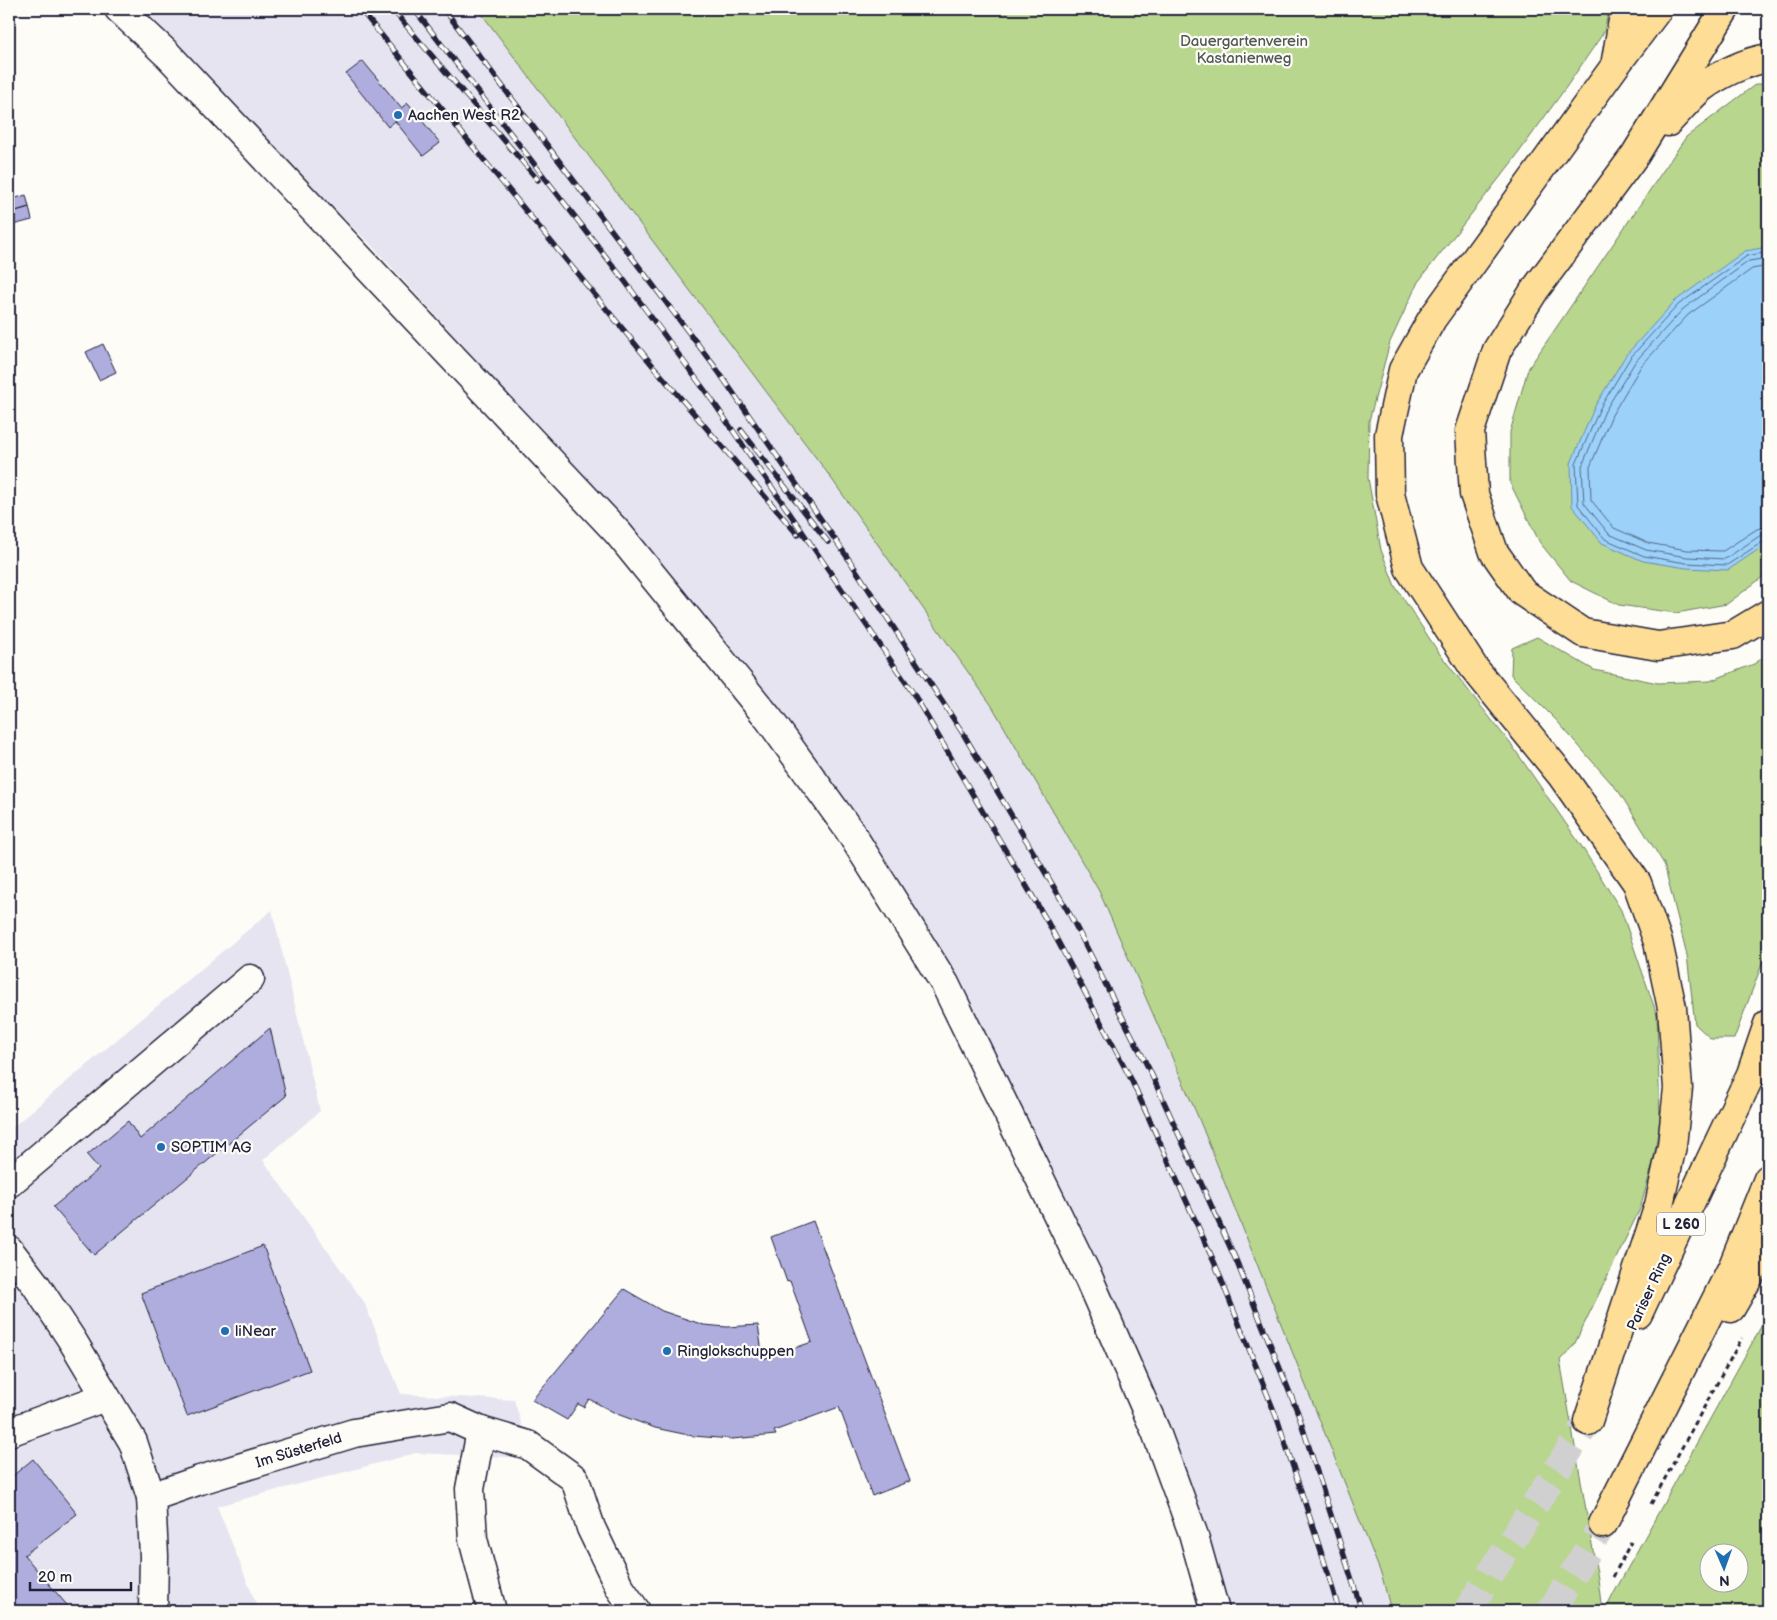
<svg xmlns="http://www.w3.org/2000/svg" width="1777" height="1620" font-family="'Balsamiq Sans',sans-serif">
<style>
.built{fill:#e5e4f0}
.green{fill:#b8d68e;stroke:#6d7c64;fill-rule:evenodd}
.water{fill:#9cd1fa;stroke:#6b8bae}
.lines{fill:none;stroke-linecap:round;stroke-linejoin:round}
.shore{stroke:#536887;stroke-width:1}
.building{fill:#aeadde;stroke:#22223b}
.highway-tunnel{stroke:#d1d0d1;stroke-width:28;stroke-dasharray:28 14;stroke-linecap:butt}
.minor-casing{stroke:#22223b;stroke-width:31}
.highway-casing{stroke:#22223b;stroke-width:31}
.path{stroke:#22223b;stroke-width:3;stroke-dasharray:5 4;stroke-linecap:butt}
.minor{stroke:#fdfcf7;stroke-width:28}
.highway{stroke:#fedd96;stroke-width:28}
.rail-casing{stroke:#22223b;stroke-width:5.5}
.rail{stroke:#fdfcf7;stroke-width:4;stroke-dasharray:11;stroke-linecap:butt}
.poi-dot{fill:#1f6fb2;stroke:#fdfcf7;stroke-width:2}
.labels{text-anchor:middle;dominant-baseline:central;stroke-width:4.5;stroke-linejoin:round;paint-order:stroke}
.shield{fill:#fdfcf7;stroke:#646373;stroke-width:1}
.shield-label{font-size:14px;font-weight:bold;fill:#22223b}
.park-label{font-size:15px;fill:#4f5854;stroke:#fdfcf7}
.poi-label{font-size:15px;fill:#22223b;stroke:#fdfcf7;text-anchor:start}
.street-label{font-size:15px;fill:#22223b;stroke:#fdfcf7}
</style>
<rect width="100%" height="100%" fill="#fdfcf7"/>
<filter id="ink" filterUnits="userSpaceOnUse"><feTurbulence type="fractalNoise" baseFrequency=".02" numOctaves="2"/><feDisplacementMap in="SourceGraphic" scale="10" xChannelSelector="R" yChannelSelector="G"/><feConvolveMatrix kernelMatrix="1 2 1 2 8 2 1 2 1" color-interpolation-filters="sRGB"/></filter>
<g filter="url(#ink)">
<path class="built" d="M130,9H479L826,471L992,706L1099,891L1199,1119L1382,1576L1391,1611H1230L1164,1425L1093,1263L1035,1136L912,903L788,725L586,479L372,246Z
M272,910L320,1111L263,1160L364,1302L401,1394L514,1400L528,1445L527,1458L416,1453L217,1506L259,1611H9V1130Z"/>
<path class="green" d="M478,9H1609L1604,32L1567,86L1512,162L1418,282L1390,342L1369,421L1368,478L1381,550L1395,586L1439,653L1513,747L1582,847L1621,910L1657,1015L1660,1120L1653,1163L1640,1209L1574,1345L1560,1360L1598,1579L1602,1611H1391L1382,1576L1199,1119L1099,891L992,706L826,471Z
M1756,84H1768V573L1727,604L1676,613L1619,605L1571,581L1540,543L1510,483V432L1528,369L1686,137Z
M1537,637L1594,670L1658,683L1710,681L1754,664L1768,654V948L1734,1039H1711L1695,1024L1687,955L1664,864L1619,792L1557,721L1511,675L1512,648Z
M1768,1314V1611H1605L1614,1593ZM1710,1552H1740V1582H1710Z"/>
<path class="water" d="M1768,247V543L1728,570L1686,568L1643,561L1602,543L1572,506L1571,463L1595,406L1626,355L1675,301L1745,251Z"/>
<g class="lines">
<path class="shore" d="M1768,252L1747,256L1678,305L1630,358L1600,408L1576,464L1578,505L1605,539L1644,556L1686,563L1727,565L1764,541L1768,540
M1768,258L1749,261L1683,309L1635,362L1605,411L1582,466L1584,503L1609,534L1646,550L1687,557L1725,559L1761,535L1768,534
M1768,266L1752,269L1688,315L1641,366L1612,415L1590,467L1591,500L1614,528L1648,543L1687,550L1723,551L1757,529L1768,526"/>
</g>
<path class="building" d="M363,61L401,108L408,103L440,143L423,156L395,121L388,127L346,74Z
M26,195L29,207L9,213V200Z
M29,207L32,220L9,226V213Z
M103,344L116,372L99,380L86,352Z
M270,1028L286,1096L94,1255L53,1207L99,1169L87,1155L128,1121L140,1139Z
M813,1221L910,1481L872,1496L839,1407L774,1431L776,1435L732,1439L693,1436L655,1428L617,1414L589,1399L584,1407L578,1404L567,1420L532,1400L624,1289L662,1311L704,1325L727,1327L758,1325L763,1359L812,1342L790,1281L787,1282L771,1237Z
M263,1246L310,1370L187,1416L141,1293Z
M33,1459L77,1514L24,1555L72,1611H9V1479Z"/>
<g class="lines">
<path class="highway-tunnel" d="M1467,1611L1588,1421
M1551,1611L1603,1524"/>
<g class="minor-casing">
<g id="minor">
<path d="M119,9L168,55L618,533L769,719L849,830L945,984L1089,1279L1156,1432L1193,1533L1215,1611"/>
<path d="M9,1183L250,979"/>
<path d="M9,1250L36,1285L72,1340L133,1442L151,1497L154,1556L153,1611"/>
<path d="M481,1431L470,1489L473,1539L492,1611"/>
<path d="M9,1432L105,1397"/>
<path id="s1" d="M151,1497L200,1480L354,1433L450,1417L481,1431L528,1445L575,1479L591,1528L620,1588L636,1611"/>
</g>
</g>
<g class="highway-casing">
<path id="highway" d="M1725,9L1635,155L1534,291L1497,350L1470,431L1474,494L1494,552L1522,592L1583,633L1658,646L1733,635L1768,614
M1616,60L1625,9
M1668,122C1679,111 1689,98 1701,88C1720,74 1745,62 1768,58
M1731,1308L1768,1244
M1638,1314L1751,1074L1768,1024
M1588,1421L1659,1205L1672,1146L1678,1088L1672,1008L1658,942L1637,883L1562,776L1474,668L1409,568L1390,494L1389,435L1403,370L1432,319L1615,66L1658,9
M1603,1524L1733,1266L1768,1179"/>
</g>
<path class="path" d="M1651,1504L1742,1338
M1613,1577L1631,1542"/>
<use href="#minor" class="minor"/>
<use href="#highway" class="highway"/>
<g class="rail-casing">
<path id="rail" d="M360,9L654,367L798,535
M392,9L538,180
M414,9L624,280L714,403L913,693L1047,921L1131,1079L1215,1264L1278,1421L1328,1573L1339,1611
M444,9L718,371L852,564L964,735L1068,911L1149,1069L1236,1260L1298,1413L1362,1611
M741,430L828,542"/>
</g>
<use href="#rail" class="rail"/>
</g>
</g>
<g class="poi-dot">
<circle cx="398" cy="115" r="5"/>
<circle cx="161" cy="1147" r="5"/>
<circle cx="225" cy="1331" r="5"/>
<circle cx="667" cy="1351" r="5"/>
</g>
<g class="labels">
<rect class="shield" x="1657" y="1212.5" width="48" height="23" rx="4"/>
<g class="shield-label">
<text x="1681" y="1224">L 260</text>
</g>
<g class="park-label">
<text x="1244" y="41">Dauergartenverein<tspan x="1244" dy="17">Kastanienweg</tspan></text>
</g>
<g class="poi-label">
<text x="408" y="115">Aachen West R2</text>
<text x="171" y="1147">SOPTIM AG</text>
<text x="235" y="1331">liNear</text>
<text x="677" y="1351">Ringlokschuppen</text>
</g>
<g class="street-label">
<text transform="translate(1649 1292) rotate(-65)">Pariser Ring</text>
<text stroke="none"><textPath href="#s1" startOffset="155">Im Süsterfeld</textPath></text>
</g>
</g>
<rect width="1777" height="1620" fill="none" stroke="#fdfcf7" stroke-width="30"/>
<rect x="15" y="15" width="1747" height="1590" fill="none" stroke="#22223b" stroke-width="2" filter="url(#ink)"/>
<g transform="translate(1724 1568) rotate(178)"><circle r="24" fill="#fdfcf7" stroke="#a5a5ac"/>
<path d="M0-4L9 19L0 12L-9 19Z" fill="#1f6fb2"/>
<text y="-8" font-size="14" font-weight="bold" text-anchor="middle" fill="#22223b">N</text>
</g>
<path d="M30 1582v8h101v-8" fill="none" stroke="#22223b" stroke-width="2.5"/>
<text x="38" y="1582" font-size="15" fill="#22223b" stroke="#fdfcf7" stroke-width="4" paint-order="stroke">20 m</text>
</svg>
